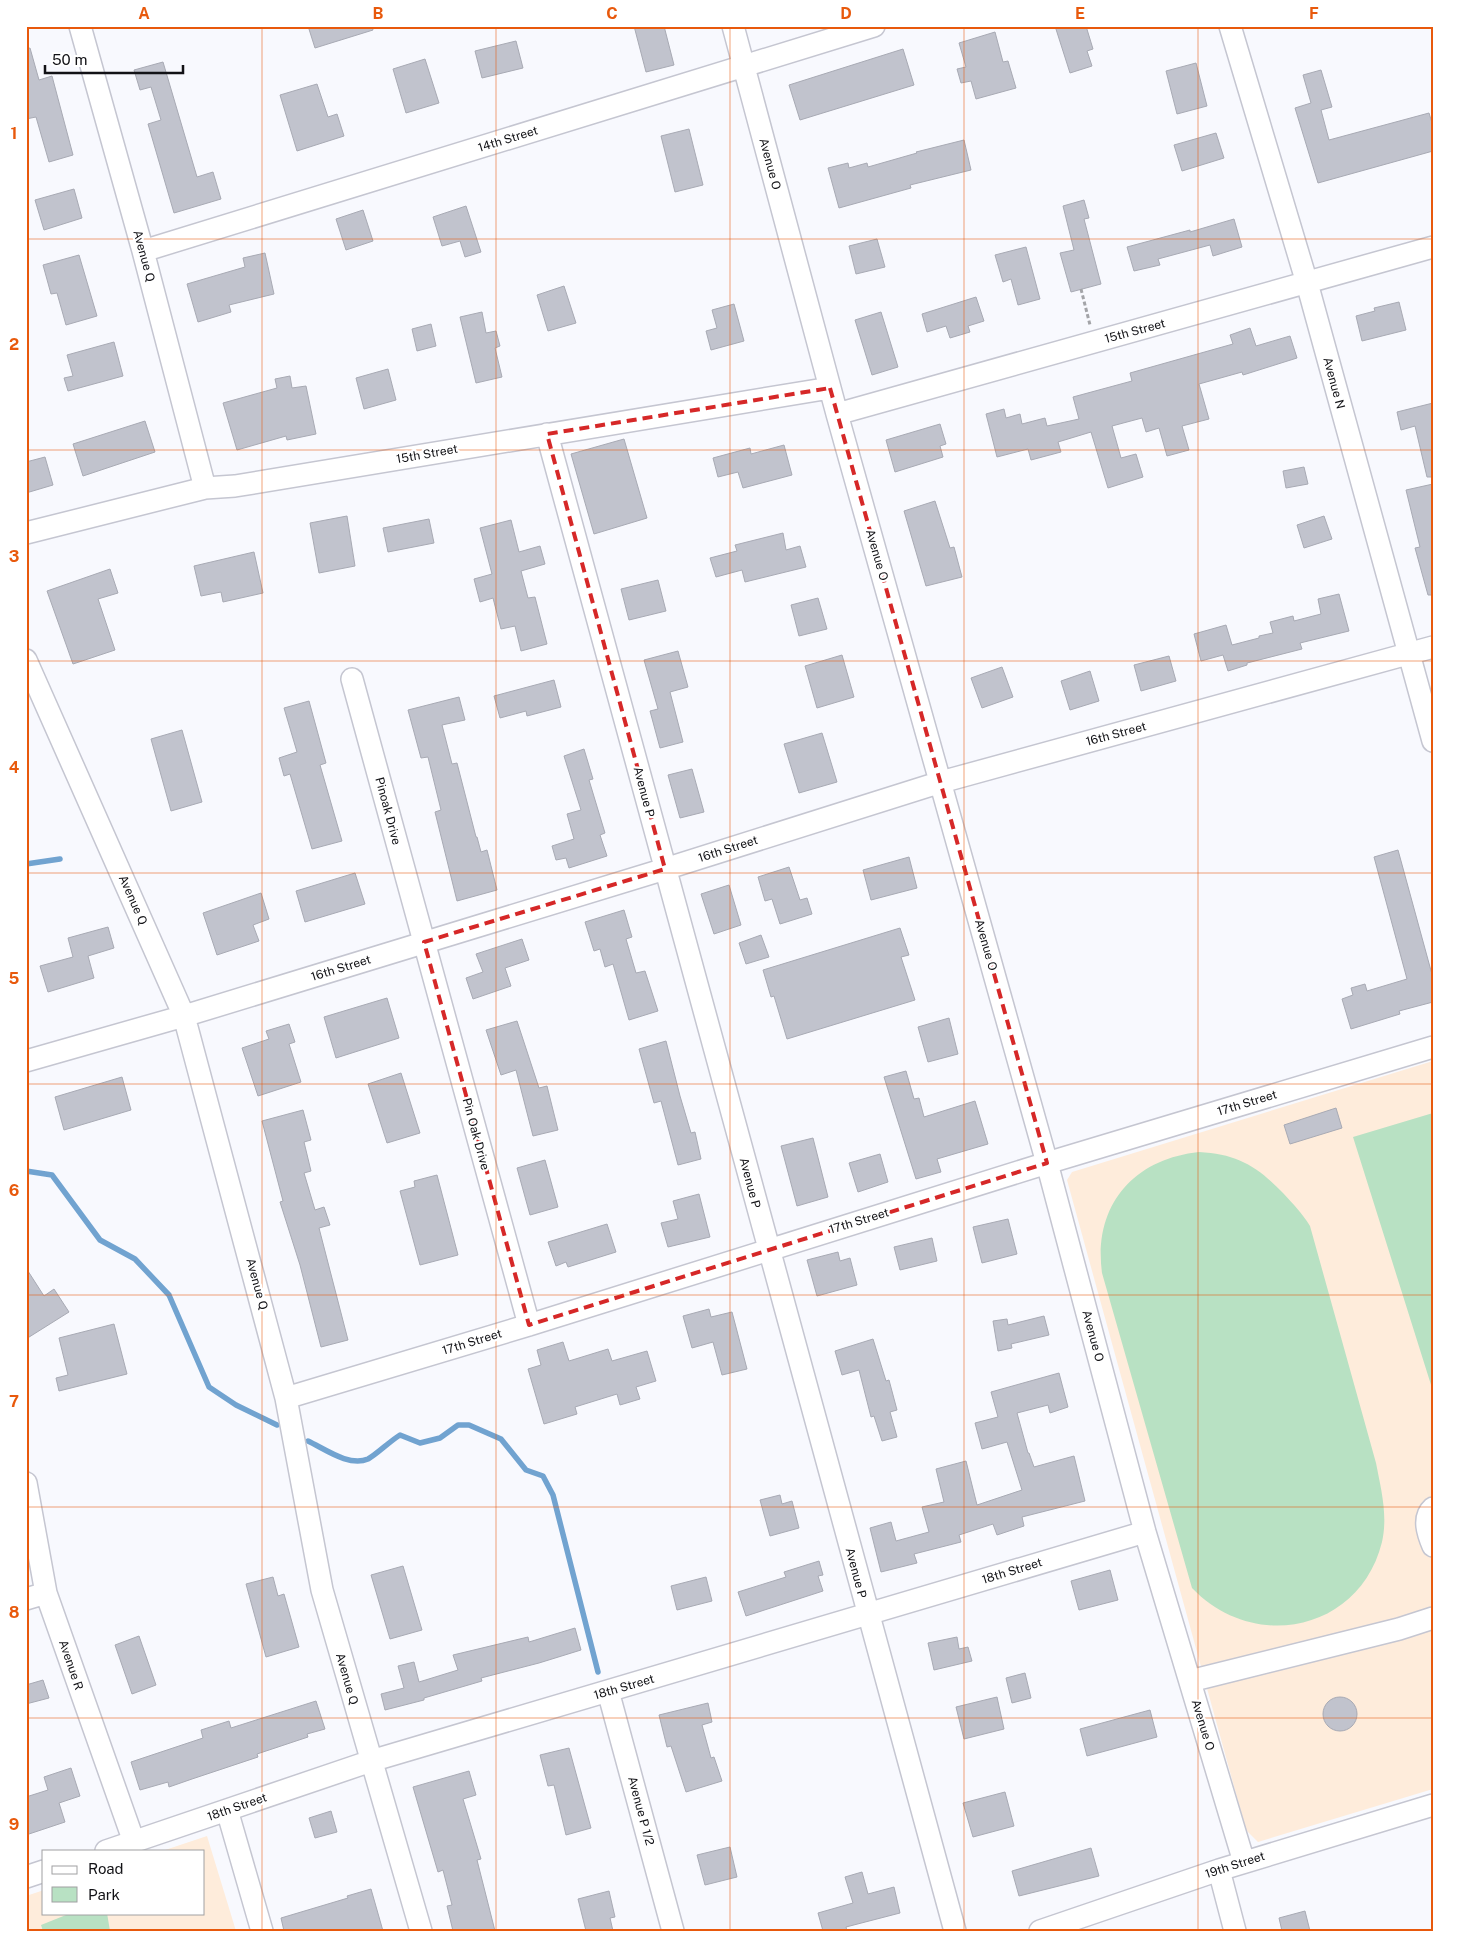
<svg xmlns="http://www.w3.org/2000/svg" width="1459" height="1957" font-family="'Public Sans',sans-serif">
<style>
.education{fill:#feecdb}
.green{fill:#b8e1c3}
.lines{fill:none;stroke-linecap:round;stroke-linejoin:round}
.stream{stroke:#71a3d0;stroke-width:5.5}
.building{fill:#c1c3cd;stroke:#a8aab4}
.minor-casing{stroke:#c5c6d1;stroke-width:24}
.path{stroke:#a3a4a8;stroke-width:3;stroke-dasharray:4 2.5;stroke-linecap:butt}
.minor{stroke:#fff;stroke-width:21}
.marked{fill:none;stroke:#d62828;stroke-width:4;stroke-dasharray:10 6;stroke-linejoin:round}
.grid{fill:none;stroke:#e8590c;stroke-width:1;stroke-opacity:0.55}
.labels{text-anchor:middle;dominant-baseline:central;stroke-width:4.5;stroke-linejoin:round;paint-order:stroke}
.street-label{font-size:12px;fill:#121216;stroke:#fff}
.neatline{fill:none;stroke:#e8590c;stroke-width:2}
.grid-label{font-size:16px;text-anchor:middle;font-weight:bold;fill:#e8590c}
</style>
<rect width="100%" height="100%" fill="#f8f9fe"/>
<path class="education" d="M1433,1061V1789L1258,1842L1246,1830L1067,1180L1072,1172Z
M207,1836L236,1931H26V1896L44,1890V1913H204V1851H162Z"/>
<path class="green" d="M1433,1113V1388H1432L1353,1137Z
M1199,1152C1237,1154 1257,1166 1283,1193C1293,1204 1302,1213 1310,1226L1376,1463C1381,1489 1388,1515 1382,1542C1360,1631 1254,1653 1192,1588L1102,1273C1093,1206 1133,1159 1199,1152Z
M71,1913H107L110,1931H43L41,1925Z"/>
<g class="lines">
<path class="stream" d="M26,864L60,859
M26,1171L52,1175L100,1240L135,1259L169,1295L209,1387L236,1405L277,1425
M308,1441C325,1449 349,1467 368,1459C376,1455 390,1441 400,1435L420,1443L440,1438L458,1425H469L501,1439L526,1470L543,1476L553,1495L598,1672"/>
</g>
<path class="building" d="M308,26H372L373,30L315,48Z
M634,26H664L674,65L646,72Z
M1055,26H1086L1093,49L1087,51L1092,66L1070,73Z
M995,32L1003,62L1008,61L1016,88L976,99L971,81L961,83L957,69L966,67L959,43Z
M516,41L523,68L482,78L475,51Z
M30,48L39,80L52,76L73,155L49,162L36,117L26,119V49Z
M903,49L914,85L800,120L789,85Z
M425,59L439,103L406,113L393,69Z
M163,62L197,177L213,172L221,199L174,213L148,124L161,120L151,87L140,90L134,70Z
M1196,63L1207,106L1177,114L1166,71Z
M1321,70L1332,107L1321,110L1329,140L1429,113L1433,126V151L1318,183L1295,108L1311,103L1303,75Z
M317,84L328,117L337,114L344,136L297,151L280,95Z
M689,129L703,185L675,192L661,136Z
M1216,133L1224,158L1182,171L1174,145Z
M964,140L971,170L910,185L911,188L839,208L828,168L848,163L849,168L867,163L868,167L917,153L916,152Z
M74,189L82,218L44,230L35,200Z
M1084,200L1089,218L1084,219L1101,284L1071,292L1060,253L1074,250L1063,206Z
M466,206L481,252L465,257L460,241L442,246L433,217Z
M363,210L373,241L346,250L336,219Z
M1234,219L1242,247L1213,256L1210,245L1158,259L1160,265L1134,271L1127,247L1190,230V232Z
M877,239L885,267L856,274L849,246Z
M1026,247L1040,299L1018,305L1011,279L1003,282L995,255Z
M265,253L274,294L229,305L231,312L198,322L187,284L245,267L243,258Z
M79,255L97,316L66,325L57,293L51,294L43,265Z
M564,286L576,323L548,331L537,295Z
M976,297L984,321L968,326L970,332L950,338L946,326L927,332L922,314Z
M1399,302L1406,330L1362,341L1356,316L1375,311L1374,308Z
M734,304L744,341L711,350L706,331L717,328L712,310Z
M482,312L486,333L496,331L500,346L495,348L502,377L476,383L460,317Z
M881,312L898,367L872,375L855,320Z
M431,324L436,346L417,351L412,329Z
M1250,328L1256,346L1290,336L1297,358L1243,375L1242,372L1199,384L1209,419L1182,426L1189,450L1167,456L1159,428L1146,432L1142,418L1112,426L1121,458L1136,454L1143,477L1108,488L1091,432L1058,442L1061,452L1031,460L1028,449L997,457L986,414L1004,409L1006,418L1020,414L1022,424L1045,418L1047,426L1079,419L1073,397L1132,381L1130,373L1233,344L1230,335Z
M114,342L123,376L68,391L64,378L73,376L67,355Z
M388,369L396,400L364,409L356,378Z
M290,376L292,388L306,386L316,434L287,440L286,436L237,450L223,403L277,388L275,379Z
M1433,403V477H1427L1415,426L1401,430L1397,412Z
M145,421L155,452L83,476L73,444Z
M940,424L946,444L940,446L943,457L895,472L886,440Z
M624,439L647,518L594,534L571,454Z
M784,445L792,475L743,488L738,472L718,477L713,458L750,448L751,454Z
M45,457L53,485L26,493V462Z
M1304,467L1308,484L1286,488L1283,471Z
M1433,484V595H1428L1415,548L1420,547L1406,490Z
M935,501L950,548L954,547L962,577L926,586L904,511Z
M347,516L355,566L319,573L310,523Z
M1324,516L1332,539L1304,548L1297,525Z
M429,519L434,543L388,552L383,528Z
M511,520L519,552L540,546L545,564L521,571L528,598L535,597L547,644L521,651L515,626L501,629L493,598L480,602L474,579L492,574L480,528Z
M783,533L786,550L800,546L806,567L745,582L742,570L716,577L710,558L737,551L735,545Z
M254,552L263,593L223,602L221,592L201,596L194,566Z
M110,569L118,593L98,599L115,650L73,664L47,591Z
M658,580L666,611L629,620L621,589Z
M1339,594L1349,631L1300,643L1302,649L1247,663V665L1228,671L1223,655L1201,661L1194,634L1226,625L1232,645L1259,638V636L1273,633L1270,622L1293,616L1294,621L1321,614L1318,599Z
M818,598L827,629L799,636L791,605Z
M678,651L688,687L670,692L683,742L660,748L650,711L658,709L644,660Z
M842,655L854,697L817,708L805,666Z
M1169,656L1176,681L1141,691L1134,665Z
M1002,667L1013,697L982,708L971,678Z
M1090,671L1099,701L1070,710L1061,681Z
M554,680L561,707L527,716L526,711L500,718L494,696Z
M459,697L465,720L442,725L452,764L457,763L476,837H477L481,852L487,850L497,890L457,901L435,812L441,810L428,757L421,758L408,710Z
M309,701L326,763L320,765L342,841L312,849L290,774L284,776L279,758L297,752L284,708Z
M182,730L202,802L171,811L151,739Z
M822,733L837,782L799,793L784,744Z
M584,749L593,779L589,780L605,833L600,835L607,856L569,868L566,858L556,860L552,846L574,839L567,814L581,810L564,756Z
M692,769L704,812L680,818L668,775Z
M1398,850L1433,978V1002L1399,1011L1400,1014L1351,1029L1342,999L1353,995L1351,988L1365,984L1367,991L1407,979L1374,857Z
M909,857L917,888L871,900L863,870Z
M789,867L800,900L807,898L812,914L780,924L772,899L765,901L758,877Z
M355,873L365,904L305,922L296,891Z
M729,885L741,925L714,934L701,894Z
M261,893L269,919L253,925L259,941L217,955L203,913Z
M624,910L632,937L626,939L636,973L645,971L658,1011L629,1020L613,964L605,967L600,949L594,951L585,922Z
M108,927L114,948L88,956L94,978L48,992L40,966L73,957L68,938Z
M900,928L909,955L901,957L915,1000L787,1039L774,996L771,997L763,970Z
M761,935L769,957L746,964L739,943Z
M522,939L529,960L505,968L511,986L473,999L466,978L483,972L476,954Z
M387,998L399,1038L336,1058L324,1017Z
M949,1018L958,1054L928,1062L918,1027Z
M517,1021L539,1088L547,1086L558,1130L533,1136L516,1070L501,1075L486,1030Z
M289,1024L295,1042L289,1044L301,1082L258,1096L242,1048L269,1039L266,1031Z
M666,1041L680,1096L691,1133L695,1132L701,1159L678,1165L661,1101L654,1103L639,1049Z
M906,1071L914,1099L919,1098L924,1117L975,1101L988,1144L937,1159L941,1172L916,1179L884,1077Z
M401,1073L420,1133L387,1143L368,1084Z
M122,1077L131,1110L64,1130L55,1097Z
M1336,1108L1342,1128L1290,1144L1284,1125Z
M303,1110L311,1140L304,1142L311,1171L304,1173L315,1210L324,1207L330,1225L319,1228L348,1340L321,1347L300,1265L280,1202L283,1201L262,1121Z
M813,1138L828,1197L797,1206L781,1146Z
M880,1154L888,1182L858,1192L849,1163Z
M545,1160L558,1207L530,1215L517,1168Z
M437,1175L458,1255L420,1265L400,1191L415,1187L414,1181Z
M699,1194L710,1237L668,1247L661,1223L678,1219L673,1201Z
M1008,1219L1017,1254L982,1263L973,1227Z
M607,1224L616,1252L568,1267L566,1262L556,1266L548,1242Z
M932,1238L937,1261L900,1270L894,1247Z
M838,1252L840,1261L850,1258L857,1285L817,1296L807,1260Z
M26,1268L44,1296L54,1289L69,1312L26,1339Z
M709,1309L711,1317L732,1312L747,1369L722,1375L713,1342L692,1348L683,1316Z
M1044,1316L1049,1335L1011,1344L1012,1348L998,1351L993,1321L1007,1319L1008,1325Z
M114,1324L127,1374L59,1391L56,1378L68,1375L59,1338Z
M873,1339L886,1381L889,1380L897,1410L890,1412L897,1437L882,1441L874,1416L871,1417L859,1370L842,1375L835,1351Z
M563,1342L569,1361L608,1349L612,1361L647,1351L656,1381L636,1387L640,1399L620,1405L617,1394L575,1407L577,1414L544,1424L528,1369L541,1365L537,1350Z
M1059,1373L1068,1407L1050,1413L1048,1405L1017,1413L1028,1453H1029L1034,1467L1074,1456L1085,1501L1022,1517L1024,1526L997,1535L993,1524L959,1535L961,1542L914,1554L917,1563L881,1572L870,1528L891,1522L896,1541L929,1532L922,1507L944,1502L936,1469L966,1461L977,1505L1022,1490L1007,1442L982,1449L975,1423L998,1417L991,1392Z
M780,1495L782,1504L792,1501L799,1528L770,1536L760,1500Z
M819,1561L823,1575L818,1576L823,1591L746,1616L738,1592L786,1577L784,1572Z
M403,1566L422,1630L390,1639L371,1575Z
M1110,1570L1118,1600L1079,1610L1071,1581Z
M273,1577L278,1596L284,1594L299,1647L266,1657L246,1584Z
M706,1577L712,1601L677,1610L671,1586Z
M575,1628L581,1650L539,1663L481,1678L482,1681L424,1698V1700L385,1710L381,1694L404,1688L398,1666L414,1662L419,1682L458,1670L453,1655L528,1637L529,1642Z
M139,1636L156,1685L132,1694L115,1645Z
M957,1637L959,1649L968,1647L972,1661L934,1670L928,1643Z
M1025,1673L1031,1698L1012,1703L1006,1678Z
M43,1680L49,1698L26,1704V1685Z
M997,1697L1004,1729L964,1739L956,1707Z
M1323 1714a17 17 0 1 1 34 0a17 17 0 1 1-34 0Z
M316,1701L325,1729L307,1734L308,1737L257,1754L258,1757L192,1779L169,1787L168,1782L140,1790L131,1762L203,1738L201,1730L229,1721L231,1728Z
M708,1703L712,1722L702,1725L711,1758L714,1757L722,1781L686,1792L671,1746L667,1747L659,1715Z
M1150,1710L1157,1737L1087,1756L1080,1729Z
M569,1748L591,1828L566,1835L554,1785L548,1786L540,1755Z
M71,1768L80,1796L59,1803L65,1822L26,1835V1797L48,1790L44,1777Z
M469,1771L476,1795L463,1799L481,1859L477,1860L495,1931H453L447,1906L452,1905L443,1870L438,1872L413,1787Z
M1005,1792L1014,1826L973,1837L963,1803Z
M331,1811L337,1832L315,1838L309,1818Z
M730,1847L737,1877L705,1885L697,1855Z
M1091,1848L1099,1876L1019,1896L1012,1871Z
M862,1872L868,1894L894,1887L900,1913L846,1927L847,1931H823L818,1913L853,1903L845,1877Z
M371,1889L383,1931H284L281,1918L348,1898L347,1896Z
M609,1891L615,1917L610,1918L613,1931H586L578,1899Z
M1305,1911L1310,1931H1282L1279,1918Z"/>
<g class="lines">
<g class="minor-casing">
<path id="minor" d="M80,26L143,251L205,488
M733,26L837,414L1047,1163L1145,1532L1244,1862
M1230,26L1307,283L1433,741
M143,251L874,26
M837,414L1433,247
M547,434L955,1931
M26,533L205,488L235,486L830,388
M26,660L184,1016L286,1398L322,1590L421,1931
M352,679L529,1325
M26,1061L184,1016L665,869L941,782L1433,647
M286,1398L529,1325L1047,1163L1433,1047
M26,1483L46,1593L134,1842
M1433,1508C1422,1518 1428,1534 1433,1546
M26,1599L46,1593
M1190,1681L1399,1629L1433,1618
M608,1691L673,1931
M227,1810L262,1931
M106,1851L371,1761L1145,1532
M1219,1870L1235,1931
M26,1877L44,1871
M1040,1931L1219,1870L1433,1805"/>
</g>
<path class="path" d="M1081,289L1090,325"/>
<use href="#minor" class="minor"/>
</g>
<path class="marked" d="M830,388L1047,1163L529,1325L424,942L665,869L547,434Z"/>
<path class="grid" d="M262,26V1931M496,26V1931M730,26V1931M964,26V1931M1198,26V1931M26,239H1433M26,450H1433M26,661H1433M26,873H1433M26,1084H1433M26,1295H1433M26,1507H1433M26,1718H1433"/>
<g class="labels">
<g class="street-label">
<text transform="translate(508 139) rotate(-17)">14th Street</text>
<text transform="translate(770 164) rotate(75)">Avenue O</text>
<text transform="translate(144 256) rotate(75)">Avenue Q</text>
<text transform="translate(1135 331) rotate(-15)">15th Street</text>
<text transform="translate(1334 383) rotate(75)">Avenue N</text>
<text transform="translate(427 454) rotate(-10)">15th Street</text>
<text transform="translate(877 555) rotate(74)">Avenue O</text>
<text transform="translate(1116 734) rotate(-15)">16th Street</text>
<text transform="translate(644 792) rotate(75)">Avenue P</text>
<text transform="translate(388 811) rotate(75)">Pinoak Drive</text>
<text transform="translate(728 849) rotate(-18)">16th Street</text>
<text transform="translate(133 900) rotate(66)">Avenue Q</text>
<text transform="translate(986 945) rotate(74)">Avenue O</text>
<text transform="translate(341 968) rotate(-17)">16th Street</text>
<text transform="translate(1247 1103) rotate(-17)">17th Street</text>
<text transform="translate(476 1134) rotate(75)">Pin Oak Drive</text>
<text transform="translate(750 1183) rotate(75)">Avenue P</text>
<text transform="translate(859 1221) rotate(-17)">17th Street</text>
<text transform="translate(257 1284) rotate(75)">Avenue Q</text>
<text transform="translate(1093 1336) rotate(75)">Avenue O</text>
<text transform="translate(472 1342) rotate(-17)">17th Street</text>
<text transform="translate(1012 1571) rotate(-17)">18th Street</text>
<text transform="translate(856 1573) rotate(75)">Avenue P</text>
<text transform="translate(71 1665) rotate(71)">Avenue R</text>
<text transform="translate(347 1679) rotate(74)">Avenue Q</text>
<text transform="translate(624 1687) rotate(-16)">18th Street</text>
<text transform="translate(1203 1725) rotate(73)">Avenue O</text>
<text transform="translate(237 1807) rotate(-19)">18th Street</text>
<text transform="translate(641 1811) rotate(75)">Avenue P 1/2</text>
<text transform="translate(1235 1865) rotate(-18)">19th Street</text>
</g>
</g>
<rect width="1459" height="1957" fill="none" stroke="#ffffff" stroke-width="55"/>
<rect x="42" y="1850" width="162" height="65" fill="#ffffff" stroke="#a0a0a2"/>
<rect x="52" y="1866" width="25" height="8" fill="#ffffff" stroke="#a0a0a2"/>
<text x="88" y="1874" font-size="15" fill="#121216">Road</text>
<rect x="52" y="1887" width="25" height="15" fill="#b8e1c3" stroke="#a0a0a2"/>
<text x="88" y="1900" font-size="15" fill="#121216">Park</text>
<path d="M45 65v8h138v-8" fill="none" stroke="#121216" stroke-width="2.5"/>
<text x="52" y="65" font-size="15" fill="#121216" stroke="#ffffff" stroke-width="4" paint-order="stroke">50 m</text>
<rect x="28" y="28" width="1404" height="1902" class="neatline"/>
<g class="grid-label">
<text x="144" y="19">A</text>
<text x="378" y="19">B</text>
<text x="612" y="19">C</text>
<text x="846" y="19">D</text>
<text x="1080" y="19">E</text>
<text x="1314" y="19">F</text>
<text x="14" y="139">1</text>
<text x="14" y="350">2</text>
<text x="14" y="562">3</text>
<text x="14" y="773">4</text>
<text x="14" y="984">5</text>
<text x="14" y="1196">6</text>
<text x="14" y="1407">7</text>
<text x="14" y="1618">8</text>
<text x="14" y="1830">9</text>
</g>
</svg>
